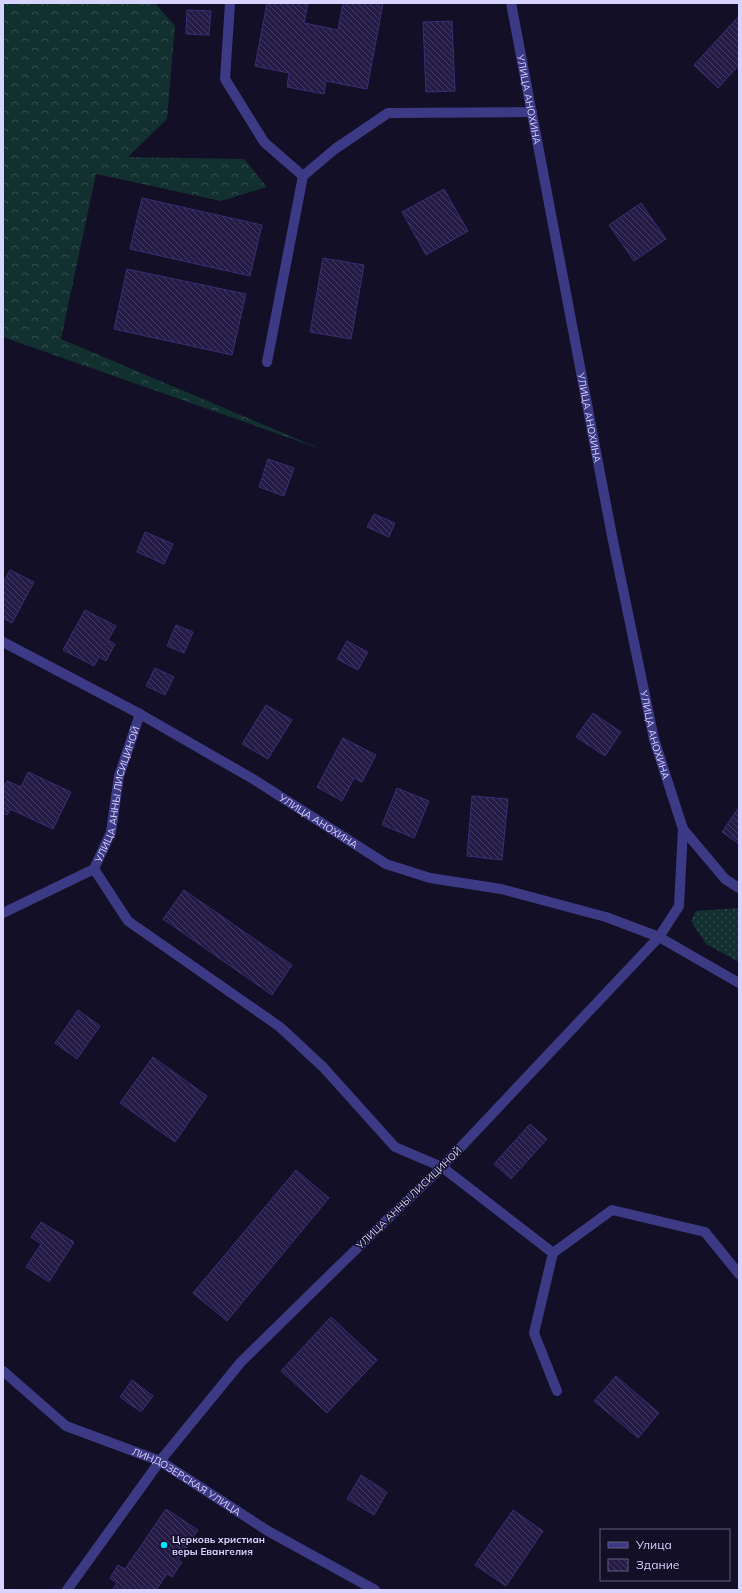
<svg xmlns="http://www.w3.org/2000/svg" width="742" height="1593" font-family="Mulish,sans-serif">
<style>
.grass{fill:url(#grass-dots)}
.forest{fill:url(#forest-crowns)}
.building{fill:url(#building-back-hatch);stroke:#3b2d73}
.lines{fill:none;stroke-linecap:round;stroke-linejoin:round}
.service{stroke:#3d3a85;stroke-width:10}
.minor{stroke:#3d3a85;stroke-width:10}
.poi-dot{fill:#00e5ff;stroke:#130f26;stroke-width:1.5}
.labels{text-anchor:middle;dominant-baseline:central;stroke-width:3;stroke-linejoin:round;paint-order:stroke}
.street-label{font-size:10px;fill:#d9d4ff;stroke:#130f26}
.poi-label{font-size:10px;font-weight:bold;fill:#d9d4ff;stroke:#130f26;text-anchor:start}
</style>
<defs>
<pattern id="grass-dots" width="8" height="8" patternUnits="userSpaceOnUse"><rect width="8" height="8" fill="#12302f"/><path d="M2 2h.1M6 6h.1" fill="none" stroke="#344d4e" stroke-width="1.8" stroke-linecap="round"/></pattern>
<pattern id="forest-crowns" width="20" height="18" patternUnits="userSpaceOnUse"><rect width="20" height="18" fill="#12302f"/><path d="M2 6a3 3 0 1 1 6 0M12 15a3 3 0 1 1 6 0" fill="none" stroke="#344d4e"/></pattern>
<pattern id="building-back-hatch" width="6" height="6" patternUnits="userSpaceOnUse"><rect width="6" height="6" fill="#241b47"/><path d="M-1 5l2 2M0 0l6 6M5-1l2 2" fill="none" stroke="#433b63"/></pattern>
</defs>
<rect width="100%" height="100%" fill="#130f26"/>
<path class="grass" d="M739,908V962L706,944L691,921L696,911Z"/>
<path class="forest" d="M3,3H155L175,26L167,119L128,157L244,159L267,187L221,201L96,174L61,339L321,449L3,337Z"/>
<path class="building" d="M267,3H308L304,23L338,30L343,3H383L367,89L326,81L324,94L287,87L289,73L255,66Z
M187,10L211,11L209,35L186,34Z
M739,16V65L718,88L694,65Z
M452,21L455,91L426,92L423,22Z
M444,189L468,231L426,255L402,212Z
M142,198L262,225L250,276L130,249Z
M641,203L666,239L634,261L609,225Z
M323,258L364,265L351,339L310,332Z
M127,269L246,294L232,355L114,329Z
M268,459L294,468L284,496L259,487Z
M374,514L395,523L389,537L367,527Z
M145,532L173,544L164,564L137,552Z
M10,570L34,582L12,623L3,618V583Z
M85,610L116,626L108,640L115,644L106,661L99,657L94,666L63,650Z
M176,625L193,632L184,653L167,646Z
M347,641L368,652L358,670L337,659Z
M155,668L174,677L165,695L146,686Z
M266,705L292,720L268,759L242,744Z
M593,713L621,732L605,756L576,737Z
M343,738L376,755L362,782L354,778L342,801L317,787Z
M28,772L71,792L53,829L10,809L7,815L3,813V788L7,781L21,787Z
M397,788L429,801L414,838L382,825Z
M472,796L508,799L502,860L467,856Z
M739,807V844L722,832Z
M184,890L292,965L272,995L163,919Z
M78,1010L100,1026L77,1059L55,1043Z
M153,1057L207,1096L175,1142L120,1103Z
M530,1124L547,1139L511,1179L494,1164Z
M296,1170L329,1198L227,1321L193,1293Z
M41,1222L74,1242L49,1282L26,1267L41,1244L31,1237Z
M331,1317L377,1360L327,1413L281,1371Z
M616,1376L659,1413L638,1438L594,1401Z
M132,1380L153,1396L141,1412L120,1397Z
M361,1475L387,1492L374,1515L347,1499Z
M166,1509L198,1530L178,1560L182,1562L172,1577L167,1574L156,1590H112L117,1583L110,1578L118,1565L125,1569Z
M513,1510L543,1531L506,1586L475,1565Z"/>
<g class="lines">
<g class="service">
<path d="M230,3L225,79L264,142L303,176"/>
<path d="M267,362L303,176L335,149L388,113L532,112"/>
<path d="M94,869L128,921L280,1027L323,1067L395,1147L442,1167L553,1253L534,1333L557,1391"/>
<path id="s1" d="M3,913L94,869L111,832L119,776L140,714"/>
<path d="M553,1253L612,1210L705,1232L739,1274"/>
<path d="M67,1590L160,1461"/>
</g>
<g class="minor">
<path id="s2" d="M511,3L612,536L654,739L683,829L725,879L739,888"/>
<path id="s3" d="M3,642L140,714L253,779L386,864L430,878L501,889L606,917L659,937L442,1167L344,1261L241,1362L160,1461"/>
<path d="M683,829L679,906L659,937L739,983"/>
<path id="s4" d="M3,1371L66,1426L160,1461L268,1531L375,1590"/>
</g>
</g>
<circle class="poi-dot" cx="164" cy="1545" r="4"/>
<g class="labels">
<g class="street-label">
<text stroke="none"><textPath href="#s2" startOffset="98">УЛИЦА АНОХИНА</textPath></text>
<text stroke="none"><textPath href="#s2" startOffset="422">УЛИЦА АНОХИНА</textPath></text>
<text stroke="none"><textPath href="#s2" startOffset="746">УЛИЦА АНОХИНА</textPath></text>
<text stroke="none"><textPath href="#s1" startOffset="180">УЛИЦА АННЫ ЛИСИЦИНОЙ</textPath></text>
<text stroke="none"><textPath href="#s3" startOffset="363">УЛИЦА АНОХИНА</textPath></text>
<text transform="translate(409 1198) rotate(-44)">УЛИЦА АННЫ ЛИСИЦИНОЙ</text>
<text stroke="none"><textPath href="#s4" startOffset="217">ЛИНДОЗЕРСКАЯ УЛИЦА</textPath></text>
</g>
<g class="poi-label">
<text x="172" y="1539">Церковь христиан<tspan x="172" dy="12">веры Евангелия</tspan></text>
</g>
</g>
<rect width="742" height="1593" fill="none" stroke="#d9d4ff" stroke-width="8"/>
<rect x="600" y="1529" width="130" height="52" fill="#130f26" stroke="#625e7d"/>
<rect x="608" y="1542" width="20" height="6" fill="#3d3a85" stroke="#625e7d"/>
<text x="636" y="1549" font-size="12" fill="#d9d4ff">Улица</text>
<rect x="608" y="1559" width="20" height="12" fill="url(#building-back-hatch)" stroke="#625e7d"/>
<text x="636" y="1569" font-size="12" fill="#d9d4ff">Здание</text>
</svg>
